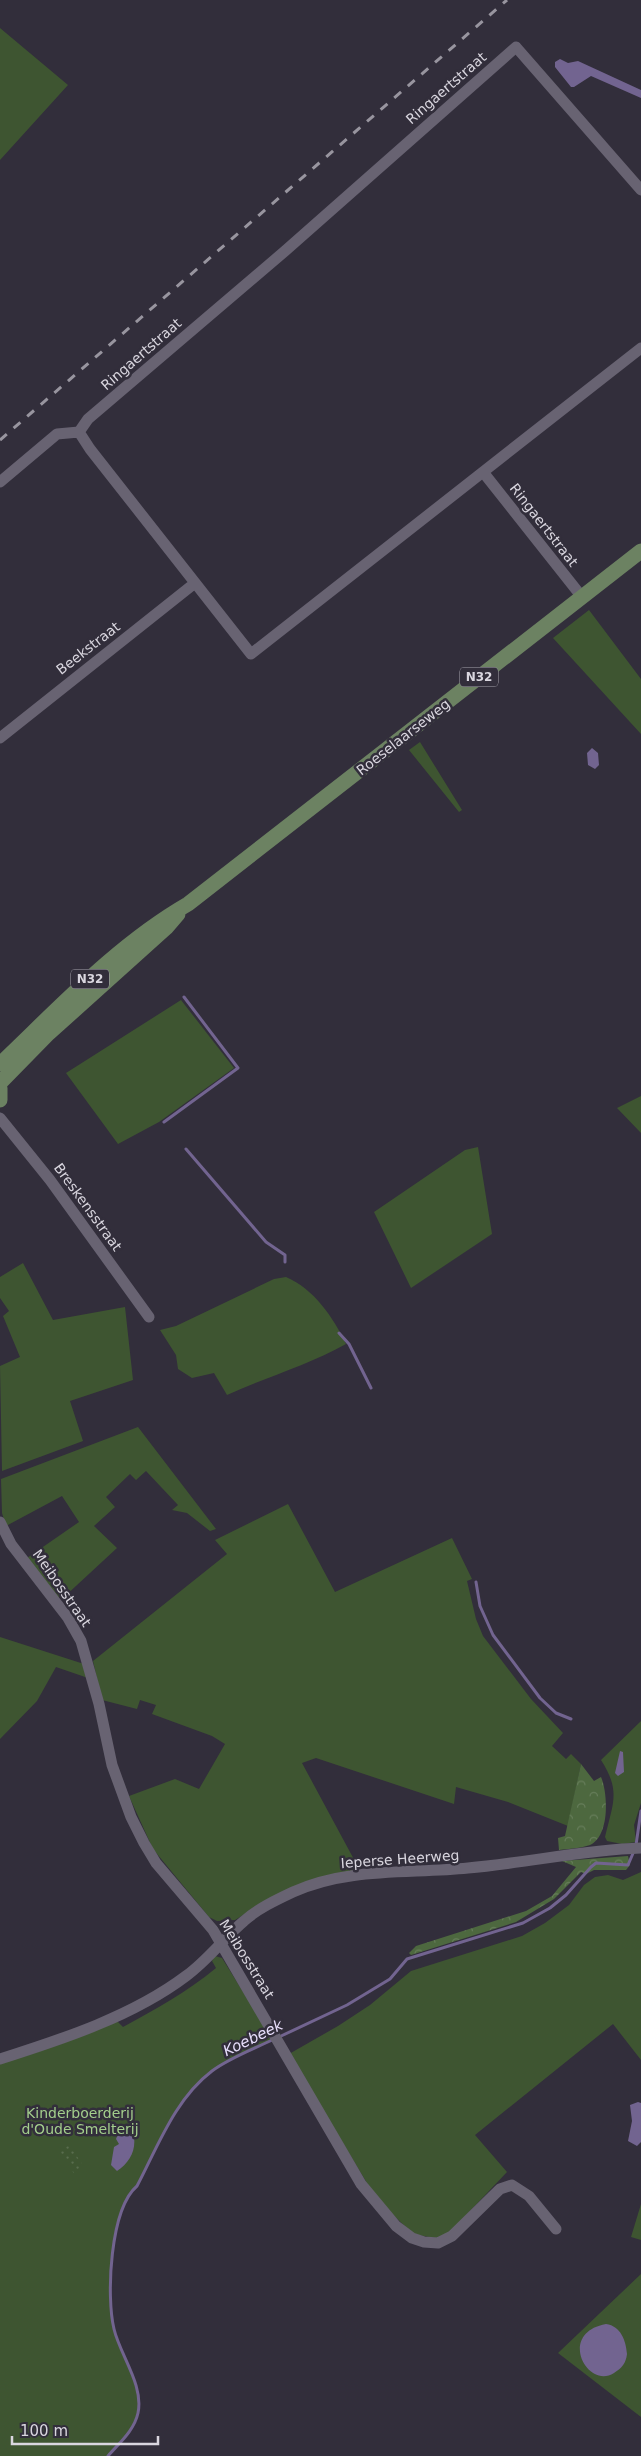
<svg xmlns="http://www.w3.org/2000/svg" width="641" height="2456" font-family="'DejaVu Sans',sans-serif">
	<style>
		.green { fill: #3e5531 }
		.forest { fill: url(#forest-crowns) }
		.garden { fill: url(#garden-dots) }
		.water { fill: #726490 }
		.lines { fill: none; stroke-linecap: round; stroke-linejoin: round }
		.stream { stroke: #726490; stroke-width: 3 }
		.minor { stroke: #686372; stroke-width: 11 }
		.primary { stroke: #6c8262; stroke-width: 15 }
		.rail { stroke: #98959f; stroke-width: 3; stroke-dasharray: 9 9; stroke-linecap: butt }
		.labels { text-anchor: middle; stroke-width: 5; stroke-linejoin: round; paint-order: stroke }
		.shield { fill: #322e3b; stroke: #a7a4ae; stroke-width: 1 }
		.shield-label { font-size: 12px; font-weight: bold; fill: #d9d6df }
		.street-label { font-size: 14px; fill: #d9d6df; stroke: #322e3b }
		.park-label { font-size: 14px; fill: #a3ce8c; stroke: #322e3b }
		.water-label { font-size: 15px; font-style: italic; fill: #e7defb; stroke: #322e3b }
	</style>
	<defs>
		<pattern id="forest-crowns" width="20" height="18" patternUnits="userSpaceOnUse" patternTransform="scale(1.25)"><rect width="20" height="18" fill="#4d683f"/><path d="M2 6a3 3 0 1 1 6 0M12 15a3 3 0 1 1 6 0" fill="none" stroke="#667d5a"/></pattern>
		<pattern id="garden-dots" width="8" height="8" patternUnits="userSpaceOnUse" patternTransform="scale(1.25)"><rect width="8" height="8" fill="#3e5531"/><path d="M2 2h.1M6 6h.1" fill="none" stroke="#596d4e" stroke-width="1.8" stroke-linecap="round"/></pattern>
	</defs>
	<rect width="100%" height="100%" fill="#322e3b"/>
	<path class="green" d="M0 28 68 85 0 160Z
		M589 610 641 679V734L553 638Z
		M420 742 462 810 459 812 409 750Z
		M181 1000 234 1068 159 1122 118 1144 66 1073Z
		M641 1096V1133L617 1108Z
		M478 1147 492 1234 411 1288 374 1212 465 1150Z
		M23 1263 53 1320 125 1307 133 1380 70 1401 83 1441 2 1471 0 1366 20 1357 3 1316 9 1311 0 1298V1277Z
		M286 1277C314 1289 333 1317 346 1344 309 1365 266 1377 227 1395L214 1373 192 1378 178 1369 176 1355 160 1330 176 1326 274 1279Z
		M138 1427 216 1529 210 1531 187 1513 172 1510 178 1505 146 1471 136 1480 130 1474 106 1497 115 1507 94 1526 117 1548 63 1598 58 1597 27 1558 79 1522 62 1496 6 1526 2 1513 1 1479Z
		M288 1504 335 1592 452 1538 472 1579 467 1581 476 1619 483 1636 531 1699 563 1733 552 1746 566 1759 571 1754 581 1764 568 1826 508 1802 456 1787 454 1804 316 1758 302 1763 357 1865V1871L264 1902 235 1920 217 1921 209 1917 153 1849 129 1796 175 1779 199 1789 225 1744 212 1736 152 1714 156 1705 140 1700 137 1709 102 1700 93 1661 227 1554 215 1540Z
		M0 1637 84 1664 88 1678 56 1667 37 1701 0 1739Z
		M641 1721V1803L634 1825 636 1842 622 1844 607 1841 605 1837C613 1803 621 1791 601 1760Z
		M641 1872V2060L613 2024 475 2135 507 2172 451 2231 440 2239 413 2234 385 2207 370 2188 289 2054 338 2026 370 2005 411 1971 522 1936 545 1923 569 1905 584 1885 595 1877 608 1875 623 1880Z
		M215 1956 222 1958 273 2040C254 2049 227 2059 211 2071 175 2101 158 2146 137 2186 110 2210 106 2295 114 2329 120 2355 144 2385 138 2413 134 2431 119 2443 108 2456H0V2063L116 2020 123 2027C156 2009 187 1992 216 1968L212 1961Z
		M641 2204V2240L631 2237Z
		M641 2274V2417L558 2353Z"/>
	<path class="forest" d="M581 1764 594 1781 601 1777C608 1793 610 1836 590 1845 581 1848 569 1849 559 1850L558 1838 565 1836Z
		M628 1856 630 1865 626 1870H594L586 1874 581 1872 554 1899 516 1922 411 1955 409 1953 416 1946 526 1911 552 1896 576 1867 562 1861Z"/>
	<path class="garden" d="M69 2145 85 2168 75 2175 59 2152Z"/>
	<path class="water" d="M560 59 568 63 578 61 641 90V98L591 76 574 87H571L555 67V62Z
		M592 748 598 753 599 765 595 769 588 765 587 753Z
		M620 1751 623 1752 624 1772 618 1776 615 1773Z
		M638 2102 641 2103V2142L637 2146 628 2141 632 2121 630 2105Z
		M128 2130 134 2137C136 2151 129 2163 117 2171L111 2165 114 2147 119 2144 116 2139 118 2134Z
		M606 2324C621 2326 626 2341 627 2354 626 2363 622 2368 614 2373 587 2390 557 2333 606 2324Z"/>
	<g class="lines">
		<path class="stream" d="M164 1122 238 1068 184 997
			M186 1149 266 1242 285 1255V1262
			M339 1333 349 1344 371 1388
			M476 1582 480 1606 493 1635 540 1698 556 1713 571 1719
			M636 1845 641 1811
			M279 2037 347 2005 390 1979 407 1959 523 1923 550 1908 566 1895 591 1867 596 1863 628 1865 634 1851
			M108 2456C119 2443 134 2431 138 2413 144 2385 120 2355 114 2329 106 2296 110 2209 137 2186 158 2146 175 2099 212 2071 229 2058 254 2049 274 2039"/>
		<path class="minor" d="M79 432 90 449 251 654 641 348
			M79 432 88 419 285 251 516 47 641 190
			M483 472 582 597
			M0 482 57 434 79 432
			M0 738 195 583
			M0 1118 50 1180 149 1317
			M0 1522 11 1544 68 1618 81 1641 99 1704 112 1765 131 1817 144 1843 156 1863 213 1930 361 2184 396 2226 412 2238 424 2242 438 2243 452 2236 500 2189 512 2185 529 2196 556 2229
			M0 2059C63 2039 133 2016 186 1976 208 1960 224 1938 244 1921 257 1909 276 1900 293 1892 348 1867 409 1874 468 1868 526 1863 582 1850 641 1848"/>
		<path class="primary" d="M0 1064C59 1008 117 945 188 904L641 551
			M0 1083 47 1035 166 928 178 914
			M0 1088V1100"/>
		<path class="rail" d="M0 440 507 0"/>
	</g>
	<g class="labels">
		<g class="shield">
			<rect x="460" y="667.5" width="38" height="19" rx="4"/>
			<rect x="71" y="969.5" width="38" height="19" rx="4"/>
		</g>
		<g class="shield-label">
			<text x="479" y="681">N32</text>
			<text x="90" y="983">N32</text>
		</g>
		<g class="street-label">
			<text transform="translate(446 88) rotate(-41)" y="5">Ringaertstraat</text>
			<text transform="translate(141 354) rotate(-41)" y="5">Ringaertstraat</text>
			<text transform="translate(544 525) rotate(52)" y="5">Ringaertstraat</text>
			<text transform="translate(88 648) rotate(-38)" y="5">Beekstraat</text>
			<text transform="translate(403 737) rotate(-38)" y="5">Roeselaarseweg</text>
			<text transform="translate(88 1207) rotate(54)" y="5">Breskensstraat</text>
			<text transform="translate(62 1588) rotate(55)" y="5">Meibosstraat</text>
			<text transform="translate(400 1859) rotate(-4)" y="5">Ieperse Heerweg</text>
			<text transform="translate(247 1959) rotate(58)" y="5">Meibosstraat</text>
		</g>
		<g class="park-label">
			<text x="80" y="2118">Kinderboerderij<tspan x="80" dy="16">d'Oude Smelterij</tspan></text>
		</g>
		<g class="water-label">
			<text transform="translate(253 2038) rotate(-26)" y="5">Koebeek</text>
		</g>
	</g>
	<path d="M12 2436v8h146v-8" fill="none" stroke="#d9d6df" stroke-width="2.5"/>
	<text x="20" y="2436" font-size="15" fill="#d9d6df" stroke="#322e3b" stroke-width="4" paint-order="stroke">100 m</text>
</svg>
